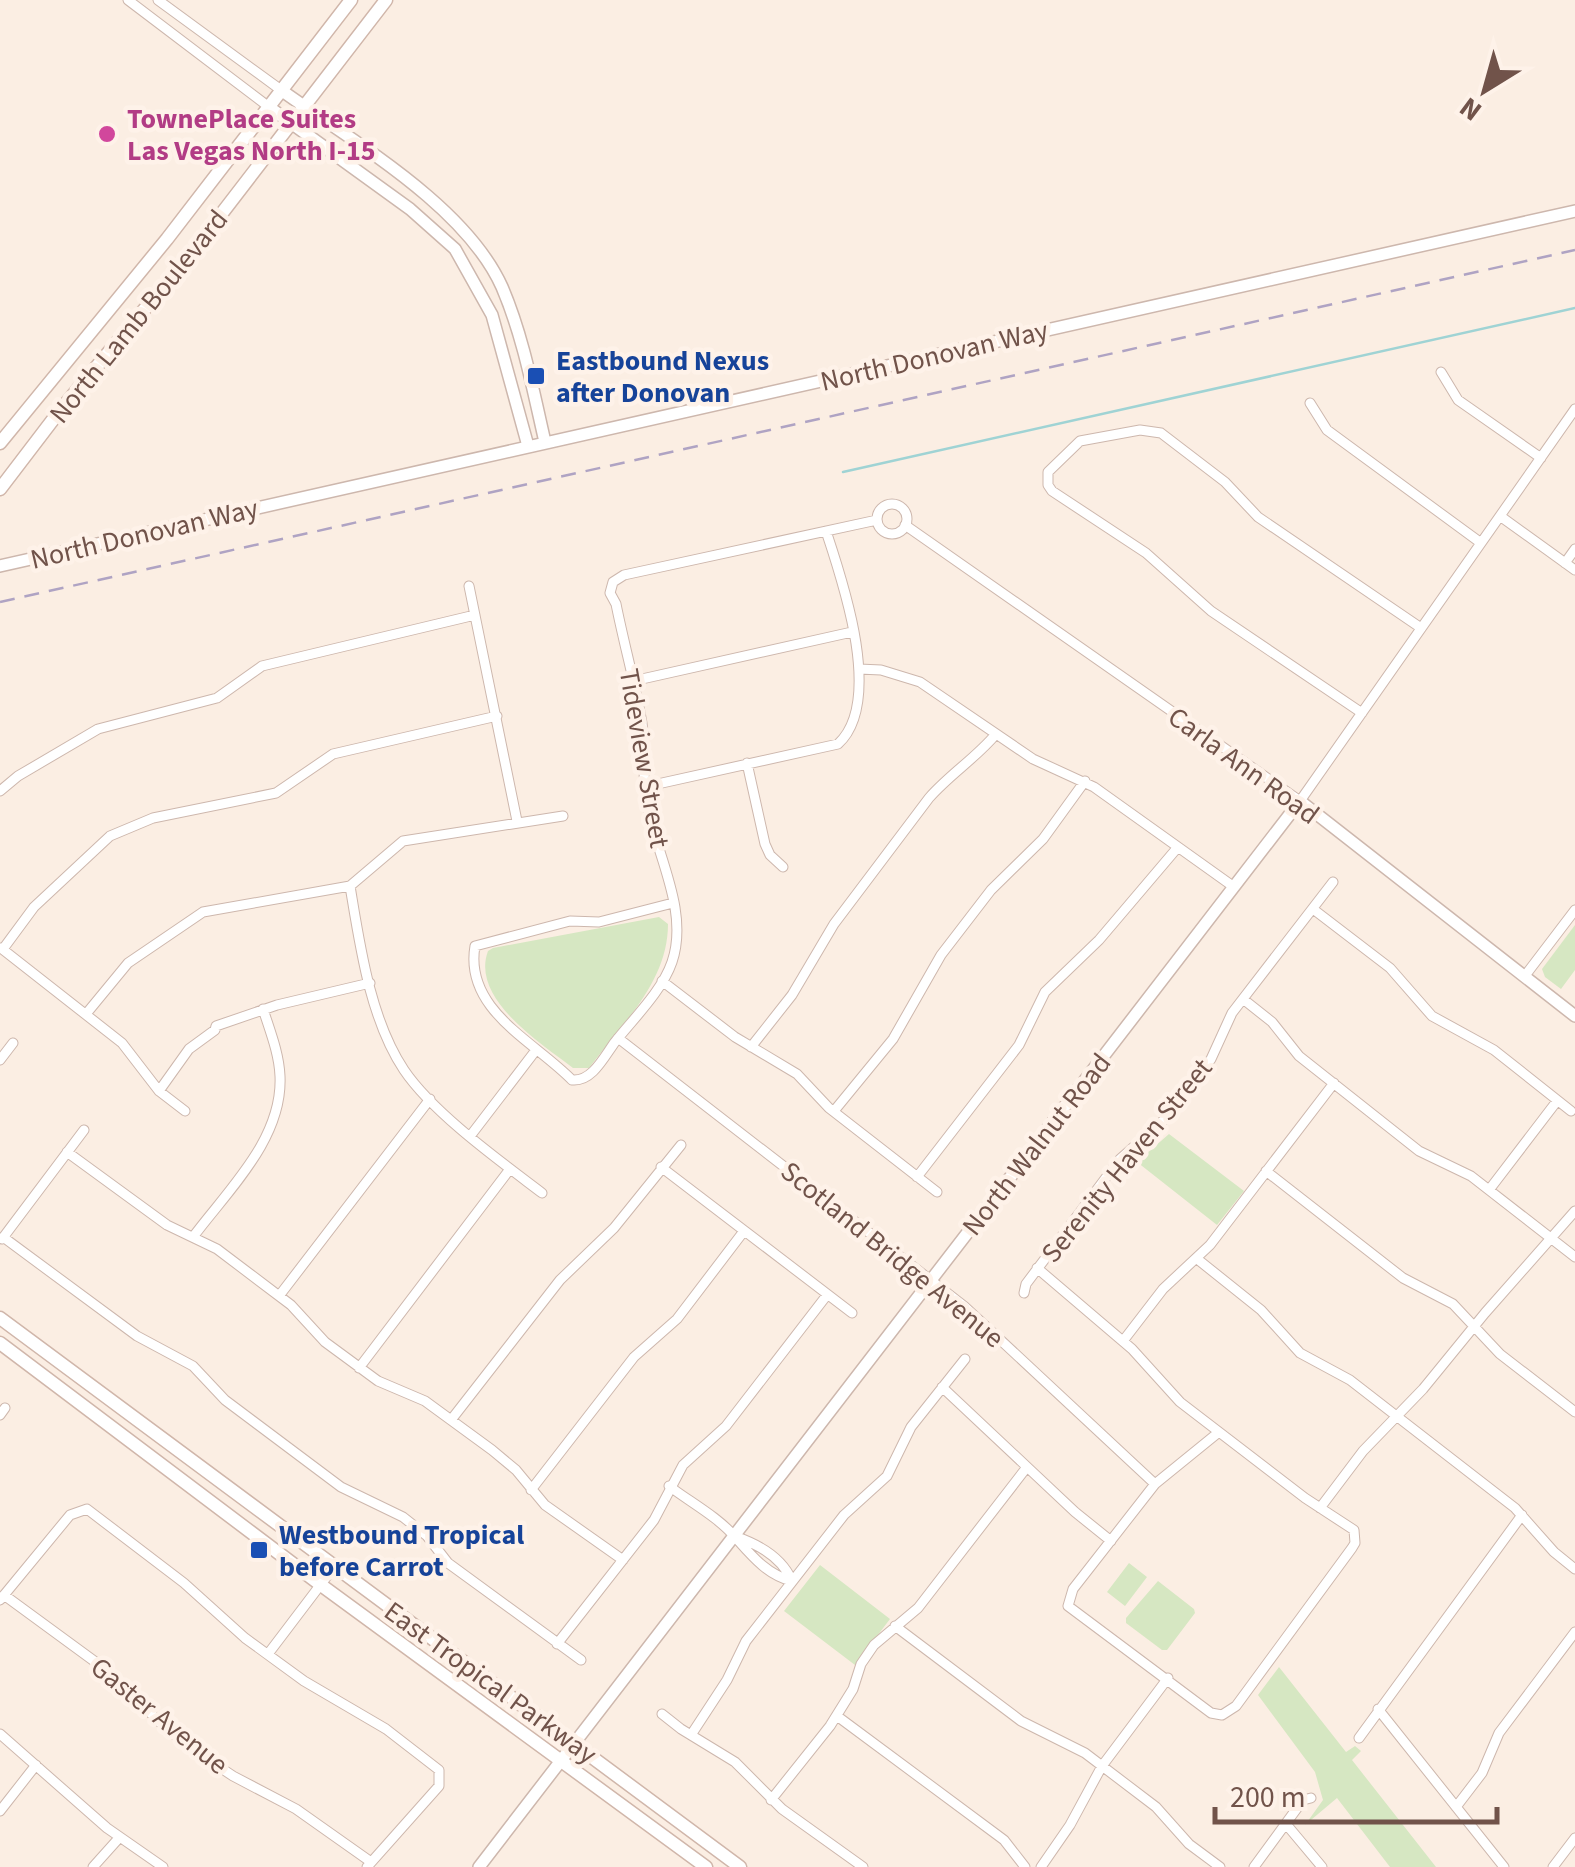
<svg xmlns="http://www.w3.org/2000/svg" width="1575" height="1867" font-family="'Source Sans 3',sans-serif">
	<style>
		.green { fill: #d6e7c2 }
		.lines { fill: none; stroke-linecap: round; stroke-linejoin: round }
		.stream { stroke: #9fd3d4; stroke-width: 2.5 }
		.minor-casing { stroke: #cdb7ad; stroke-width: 11 }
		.tertiary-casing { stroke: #cdb7ad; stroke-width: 14 }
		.secondary-casing { stroke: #d0b6aa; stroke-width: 15 }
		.minor { stroke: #fff; stroke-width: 9 }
		.tertiary { stroke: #fff; stroke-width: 11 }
		.secondary { stroke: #fff; stroke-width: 12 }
		.rail { stroke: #afa3c3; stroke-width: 2.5; stroke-dasharray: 15 10; stroke-linecap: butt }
		.hotel-dot { fill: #d1479c; stroke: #fef2e9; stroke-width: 4 }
		.transit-dot { fill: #1a4fb4; stroke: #fef2e9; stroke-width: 4 }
		.labels { text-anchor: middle; stroke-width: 9; stroke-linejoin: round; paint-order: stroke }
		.hotel-label { font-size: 28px; font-weight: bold; fill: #b23c85; stroke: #fef2e9; text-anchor: start }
		.street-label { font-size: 28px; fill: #71534a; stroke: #fef2e9 }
		.transit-label { font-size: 28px; font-weight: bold; fill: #164399; stroke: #fef2e9; text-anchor: start }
	</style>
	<rect width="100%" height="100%" fill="#fbeee3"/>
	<path class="green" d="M659 917 668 924C668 982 622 1024 589 1068H573C542 1044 470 999 488 951L493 948Z
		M1575 925V970L1561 989 1545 977 1542 969Z
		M1169 1134 1244 1191 1217 1225 1137 1162Z
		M1129 1563 1147 1577 1125 1606 1107 1592Z
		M820 1565 890 1619 855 1665 784 1611Z
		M1158 1581 1194 1609 1195 1613 1167 1650H1162L1126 1623V1618Z
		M1279 1667 1346 1752 1355 1746 1361 1751 1352 1760 1436 1867H1390L1337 1798 1305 1825 1323 1800 1315 1772 1258 1695Z"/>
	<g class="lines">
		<path class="stream" d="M843 472 1575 308"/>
		<defs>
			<path id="minor" d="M128 0 269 107
				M158 0 281 90
				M1441 372 1458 400 1541 458
				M1310 403 1327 430 1481 543
				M877 519a15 15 0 1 1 30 0a15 15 0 1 1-30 0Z
				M1500 516 1575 570
				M905 525 1300 801 1575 409
				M1565 563 1575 549
				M469 586 517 821
				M859 669 881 670 920 682 1033 759 1094 787 1234 887
				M633 681 852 632
				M1362 713 1211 611 1146 553 1052 491 1048 485V472L1080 441 1140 430 1161 433 1225 482 1258 517 1421 628
				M747 763 765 844 770 855 783 867
				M644 787 838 744C884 702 843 582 826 531
				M0 791 18 776 98 729 217 698 262 666 475 615
				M350 886C360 946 370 1019 404 1070 433 1113 500 1161 542 1193
				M673 903 599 922 570 921 475 946C464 1010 534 1041 572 1080 592 1082 604 1057 615 1042 634 1018 662 991 672 962 690 909 654 851 646 799 642 774 646 749 642 723 635 683 624 644 616 604L610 593 613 582 624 575 877 520
				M1313 909 1390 968 1432 1016 1494 1050 1571 1111
				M1 948 122 1043 159 1091 185 1111
				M3 949 34 907 110 836 153 818 276 793 333 754 497 716
				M1524 977 1575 910
				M662 981 735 1037 797 1074 829 1108 937 1192
				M1243 999 1272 1022 1299 1056 1419 1151 1471 1176 1575 1257
				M86 1014 128 963 203 912 350 886 403 841 563 816
				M618 1038 964 1306 1155 1484
				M751 1047 792 995 834 924 929 798C950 774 976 758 996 734
				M0 1060 13 1043
				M159 1091 189 1049 215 1030 216 1026 277 1005 370 983
				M834 1111 893 1039 941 955 991 890 1043 839 1085 781
				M471 1135 536 1050
				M67 1152 167 1225 217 1249 291 1305 325 1342 378 1381 425 1401 492 1450 516 1470 545 1505 623 1560
				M661 1167 852 1313
				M1266 1171 1403 1278 1453 1304 1500 1354 1575 1412
				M917 1177 1019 1045 1045 992 1099 940 1178 847
				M1489 1190 1557 1101
				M3 1237 137 1336 193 1366 225 1400 341 1487 403 1517 427 1536 448 1563 581 1660
				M193 1237C228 1190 283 1139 280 1076 279 1053 270 1031 263 1009
				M2 1239 84 1130
				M1196 1258 1261 1310 1300 1353 1350 1380 1515 1508 1554 1552 1575 1569
				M1037 1268 1132 1349 1180 1402 1305 1498 1354 1530 1355 1543 1352 1548 1236 1706 1222 1715 1211 1713 1068 1606 1073 1589 1155 1484 1219 1432
				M1024 1293 1026 1284 1120 1159 1166 1118 1211 1059 1232 1013 1333 882
				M279 1296 430 1099
				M1123 1341 1163 1289 1210 1245 1334 1083
				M359 1368 510 1169
				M942 1387 1075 1512 1111 1541
				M0 1415 5 1408
				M451 1420 560 1280 614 1228 681 1145
				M669 1486C690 1502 718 1517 735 1537 751 1555 767 1575 792 1581
				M531 1490 634 1357 677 1319 744 1231
				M1320 1508 1363 1451 1423 1389 1485 1313 1575 1211
				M734 1536C758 1544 782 1557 792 1581
				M4 1595 105 1669 166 1728 194 1750 233 1776 296 1809 371 1862
				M0 1600 70 1515 87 1509 184 1583 245 1638 304 1681 386 1729 439 1770V1786L367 1867
				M895 1626 1021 1721 1085 1753 1156 1807 1189 1844 1220 1867
				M557 1644 654 1520 683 1465 726 1426 827 1295
				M268 1654 334 1567
				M1378 1709 1504 1867
				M662 1714 681 1729 735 1762 782 1809 863 1867
				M837 1716 1004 1840 1025 1867
				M0 1734 107 1828 163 1867
				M691 1735 727 1680 746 1641 844 1515 887 1476 911 1427 965 1359
				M1359 1738 1522 1515
				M771 1800 830 1726 853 1689 861 1664 874 1645 918 1608 1027 1467
				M1456 1807 1482 1773 1499 1733 1575 1632
				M0 1811 36 1765
				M1286 1824 1322 1867
				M93 1867 119 1838
				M1041 1867 1070 1825 1102 1766 1168 1678
				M1254 1867 1303 1800 1311 1798
				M1553 1867 1575 1838"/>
			<path id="tertiary" d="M281 90C353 142 465 205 502 287 523 336 533 390 545 442
				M269 107 410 209 455 249 492 315 528 446
				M0 566 1575 211
				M479 1867 1300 801 1575 1016"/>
			<path id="secondary" d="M0 443 167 239 351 0
				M0 489 58 413 189 256 386 0
				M0 1318 740 1867
				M0 1343 321 1585 706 1867"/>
		</defs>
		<use href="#minor" class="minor-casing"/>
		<use href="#tertiary" class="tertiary-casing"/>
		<use href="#secondary" class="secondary-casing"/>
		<use href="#minor" class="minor"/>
		<use href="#tertiary" class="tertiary"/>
		<use href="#secondary" class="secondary"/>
		<path class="rail" d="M0 602 1575 250"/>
	</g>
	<circle class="hotel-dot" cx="107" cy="134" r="10"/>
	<g class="transit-dot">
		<rect x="526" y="366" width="20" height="20" rx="5"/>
		<rect x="249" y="1540" width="20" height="20" rx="5"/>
	</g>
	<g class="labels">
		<g class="hotel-label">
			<text x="127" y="128">TownePlace Suites<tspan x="127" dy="32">Las Vegas North I-15</tspan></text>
		</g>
		<g class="street-label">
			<text transform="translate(138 316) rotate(-51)" y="10">North Lamb Boulevard</text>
			<text transform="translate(934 355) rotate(-13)" y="10">North Donovan Way</text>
			<text transform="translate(144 533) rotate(-13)" y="10">North Donovan Way</text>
			<text transform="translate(645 758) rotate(80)" y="10">Tideview Street</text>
			<text transform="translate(1244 765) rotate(36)" y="10">Carla Ann Road</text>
			<text transform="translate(1036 1144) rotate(-52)" y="10">North Walnut Road</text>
			<text transform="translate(1126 1160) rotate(-51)" y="10">Serenity Haven Street</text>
			<text transform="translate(893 1254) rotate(39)" y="10">Scotland Bridge Avenue</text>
			<text transform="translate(491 1682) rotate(36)" y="10">East Tropical Parkway</text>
			<text transform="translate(160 1715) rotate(39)" y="10">Gaster Avenue</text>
		</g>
		<g class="transit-label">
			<text x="556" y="370">Eastbound Nexus<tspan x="556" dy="32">after Donovan</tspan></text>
			<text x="279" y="1544">Westbound Tropical<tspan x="279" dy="32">before Carrot</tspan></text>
		</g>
	</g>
	<g transform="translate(1485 90) rotate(217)" stroke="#fef2e9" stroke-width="8" paint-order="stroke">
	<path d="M0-8L18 38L0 25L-18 38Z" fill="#71534a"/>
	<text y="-15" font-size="28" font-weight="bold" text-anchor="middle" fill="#71534a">N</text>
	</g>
	<path d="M1215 1807v15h282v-15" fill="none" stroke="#71534a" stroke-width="5"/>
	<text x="1230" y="1807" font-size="30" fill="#71534a" stroke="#fef2e9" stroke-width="8" paint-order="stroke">200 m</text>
</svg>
